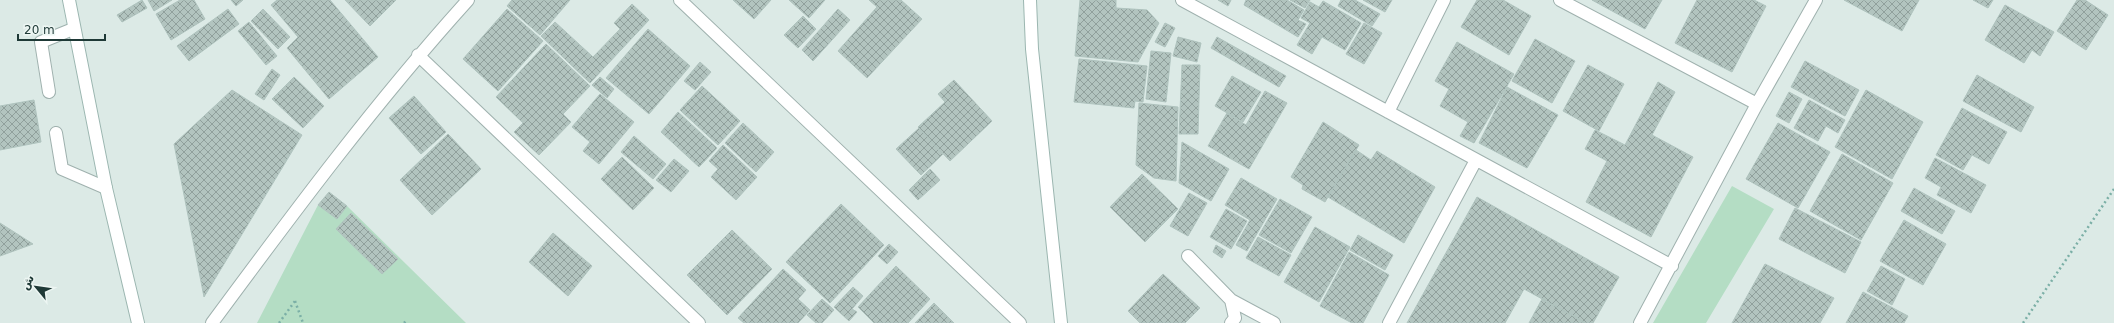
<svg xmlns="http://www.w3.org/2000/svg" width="2114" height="323" font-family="'DejaVu Sans','Noto Naskh Arabic',sans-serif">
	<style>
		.green { fill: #b4ddc4 }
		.building { fill: url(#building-cross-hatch); stroke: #afc3be }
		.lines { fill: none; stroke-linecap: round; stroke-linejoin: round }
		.lane-casing { stroke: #9fb1ae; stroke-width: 14 }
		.street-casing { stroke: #9fb1ae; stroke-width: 14 }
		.secondary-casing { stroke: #9bb6b0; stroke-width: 14 }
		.path { stroke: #7bafa6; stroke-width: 2.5; stroke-dasharray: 2 3; stroke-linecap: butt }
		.lane { stroke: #fff; stroke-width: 12 }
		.street { stroke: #fff; stroke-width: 12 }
		.secondary { stroke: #fff; stroke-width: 12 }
	</style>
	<defs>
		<pattern id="building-cross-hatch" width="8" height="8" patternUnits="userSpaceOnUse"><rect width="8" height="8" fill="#b2c4bf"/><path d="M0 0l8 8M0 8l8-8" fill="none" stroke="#90a09c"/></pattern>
	</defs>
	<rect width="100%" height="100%" fill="#dceae6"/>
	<path class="green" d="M1732 186 1774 209 1706 323H1653Z
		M318 205 337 219 347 206 466 323H257Z"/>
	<path class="building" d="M142 0 147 8 122 22 117 15Z
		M148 0H172L154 11Z
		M180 0H194L205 19 171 40 156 14Z
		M231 0H243L236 6Z
		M277 0H330L378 57 329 99 287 48 298 37 271 5Z
		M345 0H396L370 26Z
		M512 0H570L540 35 507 6Z
		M733 0H771L754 19Z
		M789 0H825L809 18Z
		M869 0H901L922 19 867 78 838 51 877 7Z
		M1080 0H1116V8L1147 10 1159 23 1138 62 1075 56Z
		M1218 0H1231L1228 6Z
		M1246 0H1287L1304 10 1298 20 1306 24 1298 37 1244 5Z
		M1290 0H1310L1305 8Z
		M1341 0H1355L1380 14 1372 26 1338 6Z
		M1363 0H1392L1385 12Z
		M1477 0H1503L1531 16 1509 55 1461 27Z
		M1592 0H1662L1645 29Z
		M1697 0H1754L1766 6 1732 72 1675 43Z
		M1844 0H1919L1902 31Z
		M1973 0H1993L1988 8Z
		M2077 0H2085L2108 15 2086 50 2057 31Z
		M1323 1 1361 23 1345 50 1322 37 1312 54 1297 45 1310 23 1301 18 1310 2 1319 7Z
		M632 4 649 20 590 83 541 36 555 22 593 57 620 29 614 23Z
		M2005 5 2054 32 2040 56 2032 50 2024 63 1985 40Z
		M228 9 239 24 189 61 177 46Z
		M263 9 290 37 278 49 251 21Z
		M507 9 543 41 498 91 463 59Z
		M838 9 850 20 813 61 802 50Z
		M803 16 816 29 798 48 784 35Z
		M249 22 277 56 266 65 238 31Z
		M1165 23 1175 28 1165 47 1155 42Z
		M1364 23 1382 33 1364 64 1346 54Z
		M648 29 690 66 649 114 606 78Z
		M1178 37 1201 43 1197 62 1173 56Z
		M1217 37 1286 76 1279 87 1211 48Z
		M1535 39 1575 61 1552 103 1512 81Z
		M1457 42 1514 74 1474 143 1460 136 1468 122 1440 106 1449 89 1435 81Z
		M546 44 590 86 563 114 571 122 539 155 514 132 523 123 496 97Z
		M1151 51 1171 53 1166 102 1146 99Z
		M1079 59 1147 66 1143 102 1135 101 1134 108 1074 102Z
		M1805 61 1859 90 1845 116 1791 87Z
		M700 62 711 72 695 90 684 81Z
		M1182 65H1200L1198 134H1179Z
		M1588 65 1624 84 1599 131 1563 111Z
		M272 69 280 75 264 100 255 94Z
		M1977 75 2034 107 2021 132 1963 101Z
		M1232 76 1261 92 1243 122 1215 106Z
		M294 77 324 106 303 128 272 99Z
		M600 77 614 89 607 98 592 85Z
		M954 80 992 121 950 161 918 127 945 102 938 94Z
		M1658 82 1675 92 1652 135 1693 157 1651 237 1586 202 1607 161 1585 149 1595 130 1625 145Z
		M702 86 740 121 718 145 680 110Z
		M1507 87 1558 115 1527 168 1479 143Z
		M232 90 302 135 204 297 174 144Z
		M1866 90 1923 122 1892 179 1835 147Z
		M1265 91 1287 103 1249 169 1208 146 1227 113 1246 125Z
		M1789 92 1802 99 1789 123 1776 116Z
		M600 94 634 122 599 164 583 151 590 142 572 127Z
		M414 96 446 132 421 154 389 118Z
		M34 100 41 142 0 150V106Z
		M1809 100 1845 120 1838 133 1826 126 1818 141 1794 128Z
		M1139 103 1178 107 1176 181 1154 178 1136 165Z
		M1962 108 2007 132 1989 164 1972 155 1963 170 1936 155Z
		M678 112 717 148 699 167 661 132Z
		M1323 122 1359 145 1325 202 1302 189 1303 185 1291 177Z
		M743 123 774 152 756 172 725 143Z
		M1778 123 1830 152 1798 208 1746 179Z
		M919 128 943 154 921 175 896 149Z
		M448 134 481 169 432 215 400 180Z
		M634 136 666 164 653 179 621 152Z
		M1182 142 1229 169 1211 201 1179 183Z
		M723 145 757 177 736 200 711 177 718 169 709 161Z
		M1356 150 1371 160 1377 151 1435 187 1404 243 1328 197Z
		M1842 154 1893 183 1861 240 1810 211Z
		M622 157 654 188 633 210 601 179Z
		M1935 158 1986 185 1971 213 1937 195 1941 187 1925 178Z
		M674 159 689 171 671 192 656 180Z
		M930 169 940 180 918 200 909 190Z
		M1142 174 1178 209 1145 242 1110 207Z
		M1241 178 1277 199 1247 251 1236 245 1250 220 1225 205Z
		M1914 188 1955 211 1942 234 1901 211Z
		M329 192 347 206 337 219 318 205Z
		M1189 193 1207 203 1188 236 1170 226Z
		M1477 197 1619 277 1593 323H1586L1524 289 1505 323H1407Z
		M1280 199 1312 217 1291 253 1259 235Z
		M841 204 884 245 830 303 786 262Z
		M1795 208 1861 242 1845 273 1779 239Z
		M1226 209 1247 221 1231 249 1210 237Z
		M351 213 398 259 382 274 336 229Z
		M1904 220 1946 244 1923 285 1880 261Z
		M0 223 33 244 0 256Z
		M1315 227 1350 247 1319 302 1284 282Z
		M732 230 772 269 727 315 687 275Z
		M553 233 592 266 568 296 529 262Z
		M1358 235 1393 255 1385 270 1350 250Z
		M1258 237 1291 255 1279 276 1246 258Z
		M889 244 898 252 887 264 878 256Z
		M1216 245 1226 251 1222 258 1213 252Z
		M1349 252 1389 275 1363 323H1352L1320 306Z
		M1765 264 1834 298 1820 323H1732Z
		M896 266 930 299 908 323H874L858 307Z
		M1881 266 1905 279 1892 305 1867 291Z
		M783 269 806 290 798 299 810 310 798 323H744L738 318Z
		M1163 274 1200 308 1185 323H1140L1128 311Z
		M853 287 863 296 852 309 857 312 849 321 834 307Z
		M1863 292 1908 316 1904 323H1846Z
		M822 299 834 310 822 323H816L807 315Z
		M1542 299 1586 323H1529Z
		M934 303 954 323H915Z"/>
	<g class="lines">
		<defs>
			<path id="lane" d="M49 92 41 42 73 29
				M56 133 62 169 106 188"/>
			<path id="street" d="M680 0 1020 323
				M1182 0 1672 266
				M1560 0 1757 104
				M418 55 699 323
				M1388 112 1444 0
				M1188 256 1231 300 1235 318 1231 323
				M1231 300 1274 323
				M212 323C294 212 375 103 468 0
				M1389 323 1476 160
				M1640 323 1757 104 1816 0"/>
			<path id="secondary" d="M69 0 106 188 138 323
				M1030 0 1032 49 1061 323"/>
		</defs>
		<use href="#lane" class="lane-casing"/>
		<use href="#street" class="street-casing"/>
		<use href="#secondary" class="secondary-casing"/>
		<path class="path" d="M295 301 303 323
			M279 323 295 301
			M404 323 407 320
			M2023 323 2114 189"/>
		<use href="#lane" class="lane"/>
		<use href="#street" class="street"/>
		<use href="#secondary" class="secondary"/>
	</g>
	<g transform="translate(36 287) rotate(299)" stroke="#edf6f3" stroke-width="3" paint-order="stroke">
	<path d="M0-3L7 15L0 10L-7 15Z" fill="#1e3936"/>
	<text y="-6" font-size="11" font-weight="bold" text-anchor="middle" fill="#1e3936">ش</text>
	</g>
	<path d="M18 34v6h87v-6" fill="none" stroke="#1e3936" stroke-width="2"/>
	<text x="24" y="34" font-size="12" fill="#1e3936" stroke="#edf6f3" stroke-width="3" paint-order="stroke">20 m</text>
</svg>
